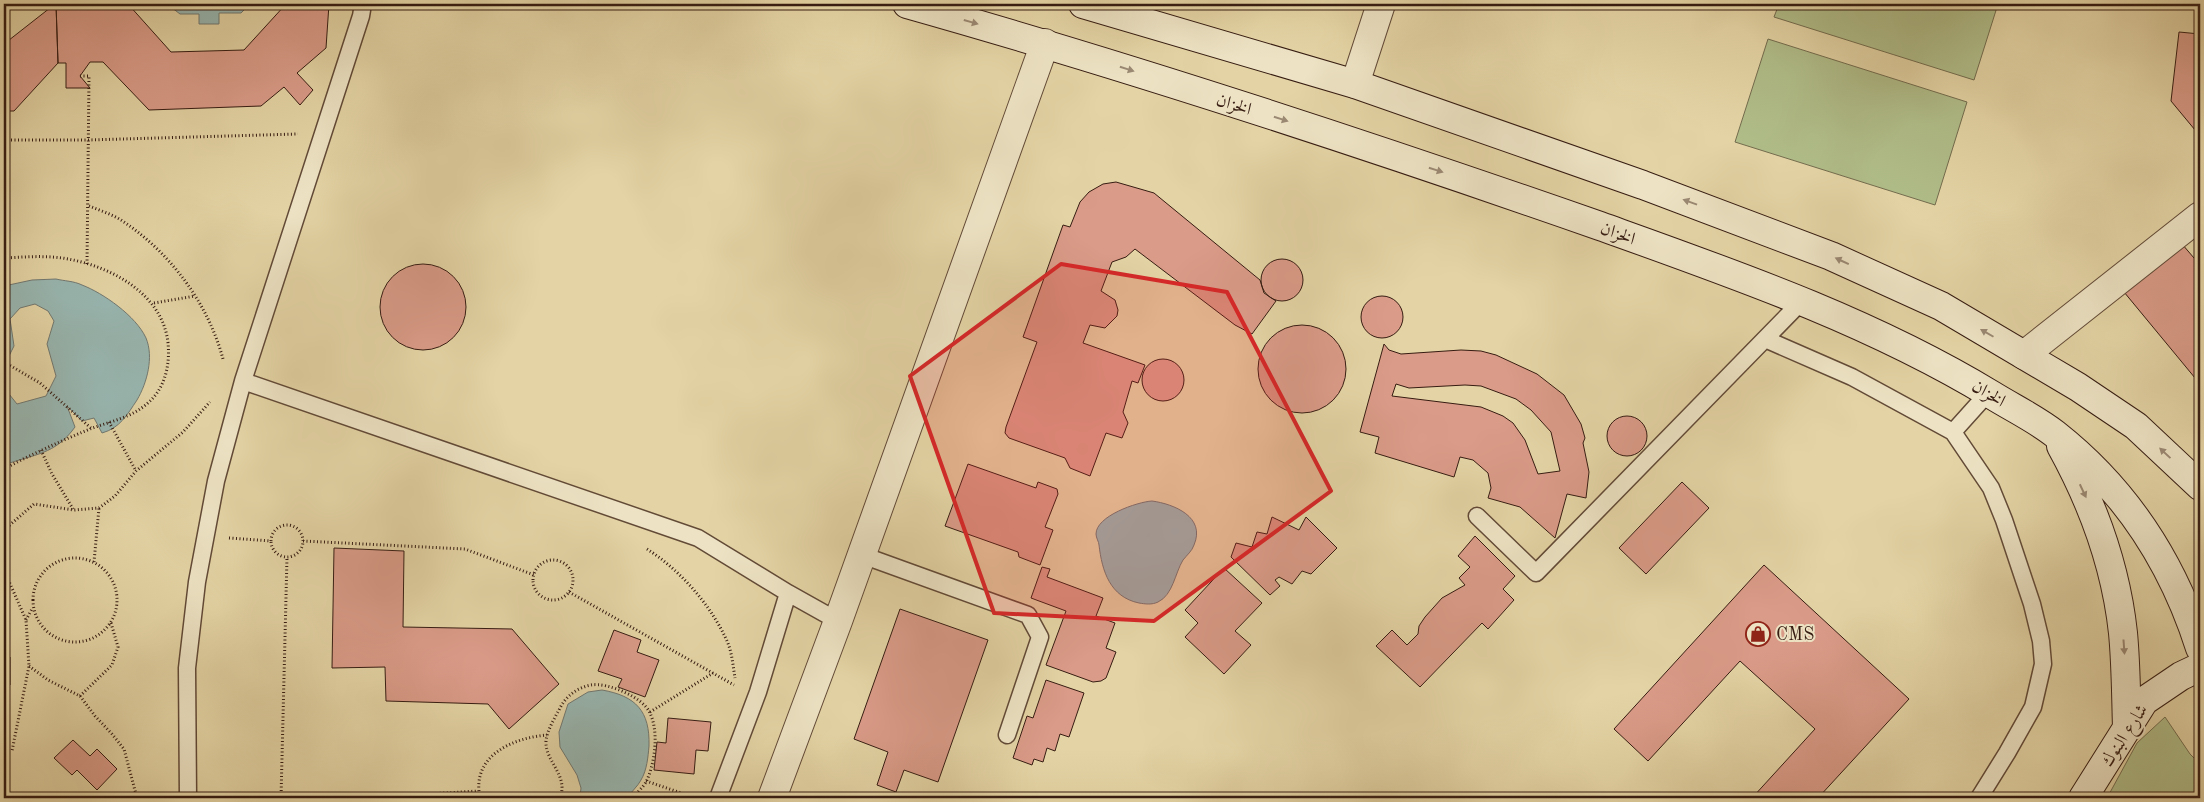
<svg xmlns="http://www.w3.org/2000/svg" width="2204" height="802" font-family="'Old Standard TT',Amiri,serif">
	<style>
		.green { fill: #b0bd89; stroke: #736c4e }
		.water { fill: #98b6b0; stroke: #717871 }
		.building { fill: #da9b88; stroke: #361c12; fill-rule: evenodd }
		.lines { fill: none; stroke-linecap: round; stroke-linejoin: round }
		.service-casing { stroke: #624a37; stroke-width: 19 }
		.minor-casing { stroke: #624a37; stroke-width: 30 }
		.secondary-casing { stroke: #361c12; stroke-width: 30 }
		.path { stroke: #361c12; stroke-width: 3; stroke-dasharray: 1 2.5; stroke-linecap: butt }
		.service { stroke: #ede3c4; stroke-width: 16 }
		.minor { stroke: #ede3c4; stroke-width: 28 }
		.secondary { stroke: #ede3c4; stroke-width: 28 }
		.oneway { fill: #9b8974 }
		.marked { fill: #d62828; fill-opacity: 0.2; stroke: #d62828; stroke-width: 4; stroke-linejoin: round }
		.labels { text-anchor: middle; stroke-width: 4; stroke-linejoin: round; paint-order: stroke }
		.street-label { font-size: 18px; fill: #361c12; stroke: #ede3c4 }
		.poi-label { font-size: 18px; fill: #361c12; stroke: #ede3c4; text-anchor: start }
	</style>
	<rect width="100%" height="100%" fill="#e4d4a5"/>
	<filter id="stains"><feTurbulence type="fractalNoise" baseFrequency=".004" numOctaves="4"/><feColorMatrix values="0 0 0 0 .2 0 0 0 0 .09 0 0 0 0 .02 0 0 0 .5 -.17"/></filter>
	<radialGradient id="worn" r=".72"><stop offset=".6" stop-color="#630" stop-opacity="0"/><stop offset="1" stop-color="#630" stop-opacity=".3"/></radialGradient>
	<path class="green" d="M1779 4H1998L1974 80 1774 17Z
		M1768 39 1967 102 1935 205 1735 142Z
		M2165 717 2190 754 2200 764V798H2107L2137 743Z"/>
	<path class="water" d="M167 4H250L241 13H219V24H199V14H180Z
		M56 279C64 281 74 281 82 285 103 293 136 316 146 338 154 357 147 383 137 400 127 415 120 428 102 433L94 418 82 421 67 406 75 427C55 455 34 454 4 465V393L9 394 17 404 46 396 56 376 47 344 54 321 48 311 35 304 20 308 10 319 14 346 7 360 4 375V286L32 280Z
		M1152 501C1174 504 1206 517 1194 545 1192 551 1187 555 1183 560 1175 573 1173 595 1158 602 1152 605 1145 604 1139 603 1110 597 1102 571 1099 545 1099 542 1096 538 1096 534 1096 516 1137 502 1152 501Z
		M602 690C636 696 650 711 649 746 648 757 647 770 641 780 638 786 631 792 627 798H580L581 788 577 775 560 747 559 732 568 704 588 692Z"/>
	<path class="building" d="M55 4H56L58 63 14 111H4V44Z
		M56 4H128L171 52 244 50 286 4H329L326 48 297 73 313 90 300 105 284 87 261 106 149 110 103 62H90L80 76 90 88H66V63H58Z
		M2179 32 2200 34V136L2171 101Z
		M1116 182 1154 193 1260 280 1264 293 1276 301 1252 334 1235 325 1135 249 1126 257 1112 262 1101 291 1115 300 1118 310 1117 316 1105 328 1090 325 1083 343 1145 365 1138 383 1132 381 1123 412 1128 423 1122 438 1106 433 1090 476 1070 468 1065 458 1009 438 1005 433 1006 427 1037 342 1023 337 1063 225 1070 227 1080 202 1089 192 1103 184Z
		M2182 244 2200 265V384L2124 292Z
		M1261 280a21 21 0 1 1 42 0a21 21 0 1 1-42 0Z
		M380 307a43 43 0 1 1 86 0a43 43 0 1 1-86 0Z
		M1361 317a21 21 0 1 1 42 0a21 21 0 1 1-42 0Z
		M1258 369a44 44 0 1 1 88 0a44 44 0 1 1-88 0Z
		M1384 344 1389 350 1401 354 1461 350 1481 351 1496 355 1537 374 1564 395 1581 424 1585 438 1583 443 1589 472 1586 498 1567 494 1555 538 1520 507 1488 498 1491 488 1488 473 1473 460 1460 457 1454 477 1375 453 1379 437 1360 432ZM1396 384 1409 388 1465 385 1481 386 1516 399 1531 410 1551 432 1560 471 1538 474 1525 440 1513 423 1503 416 1481 407 1392 396Z
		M1142 380a21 21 0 1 1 42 0a21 21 0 1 1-42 0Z
		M1607 436a20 20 0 1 1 40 0a20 20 0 1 1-40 0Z
		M968 464 1036 488 1038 482 1057 489 1058 494 1045 527 1053 530 1040 565 1019 557 1018 552 945 526Z
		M1682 482 1709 508 1646 574 1619 548Z
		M1272 517 1299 530 1306 517 1337 548 1311 574 1302 571 1292 584 1279 577 1275 580 1280 586 1270 595 1231 557 1236 543 1252 547 1257 532 1267 534Z
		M1475 536 1515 576 1503 589 1514 600 1488 629 1482 623 1420 687 1376 646 1392 630 1407 645 1418 634 1419 626 1425 617 1442 598 1465 585 1459 578 1470 567 1458 556Z
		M334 548 404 551 403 627 512 629 559 684 509 729 488 704 386 701 385 667 332 668Z
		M1764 565 1909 699 1818 798H1752L1815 729 1740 661 1648 761 1614 729Z
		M1042 567 1050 569 1047 577 1103 598 1096 616 1115 623 1106 648 1116 652 1106 678 1101 681 1093 682 1046 665 1066 611 1031 598Z
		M1224 568 1262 603 1235 631 1251 645 1224 674 1185 637 1198 623 1185 610Z
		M900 609 988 640 938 782 904 770 896 792 877 785 888 752 854 739Z
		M614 630 641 640 637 652 659 660 645 697 618 687 622 679 598 671Z
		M4 657H10V685H4Z
		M1046 680 1084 693 1069 737 1060 734 1055 751 1047 748 1043 762 1034 759 1032 765 1013 758 1027 716 1033 718Z
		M668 718 711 722 708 751 696 750 694 774 654 770 657 742 666 743Z
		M73 740 90 756 97 749 117 769 97 790 77 770 72 775 54 758Z"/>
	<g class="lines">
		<defs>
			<path id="service" d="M1765 339 1852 377 1953 432 1991 488 2004 520 2032 604 2041 641 2043 664 2033 707 2007 753 1979 798
				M243 381 698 538 788 593 758 692 718 798
				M1953 432 1988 393
				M1477 516 1536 573 1802 301
				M862 555 1028 615 1040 637 1007 735
				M788 593 838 621
				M188 798 187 668 197 582 216 481 243 381 361 16 363 4"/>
			<path id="minor" d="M1355 84 1381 4
				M2024 355 2200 216
				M772 798 838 621 1045 43"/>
			<path id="secondary" d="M907 4C1141 70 1371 146 1600 226 1734 274 1870 321 1992 395 2013 408 2036 419 2055 434 2126 490 2173 563 2200 648
				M1083 4 1355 84 1643 185 1831 256 1941 306 2078 387 2136 426 2200 486
				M2061 446C2093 504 2116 567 2123 633 2126 664 2126 696 2127 728
				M2083 798 2144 701 2181 676 2200 667"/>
		</defs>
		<use href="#service" class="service-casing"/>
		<use href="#minor" class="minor-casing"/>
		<use href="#secondary" class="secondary-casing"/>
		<path class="path" d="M80 76H89L87 264
			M4 140H88L298 134
			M89 206C99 210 111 214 121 220 170 252 208 303 223 359
			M4 258C25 257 47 255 68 259 113 267 163 295 168 343 170 363 166 385 151 400 135 417 111 421 90 429 61 441 32 454 4 469
			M154 303 195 296
			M4 362 40 383 92 429
			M109 422 136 471
			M41 450 52 474 73 509
			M271 541a16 16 0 1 1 32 0a16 16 0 1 1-32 0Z
			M4 530 34 504 74 510 99 508 115 496 136 471 183 432 210 402
			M229 538 271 541
			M303 541 465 549 534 575
			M647 549C680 570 711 605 727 641 732 652 733 666 735 678
			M33 600a42 42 0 1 1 84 0a42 42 0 1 1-84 0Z
			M533 580a20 20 0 1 1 40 0a20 20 0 1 1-40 0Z
			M94 562 99 508
			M4 570 26 620 29 666 12 751
			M569 592 734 685
			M26 620 32 609
			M29 666 48 680 80 696 95 716 112 734 124 749 137 798
			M80 696 112 665 118 647 111 623
			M650 712 713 673
			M646 781 693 797
			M281 798 287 557
			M363 798 478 791
			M480 798C471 756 512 738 547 735
			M560 798C569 775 545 762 546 741 547 731 554 719 559 710 565 697 576 688 591 685 607 682 643 697 650 713 659 732 655 762 647 780 644 787 637 792 633 798"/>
		<use href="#service" class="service"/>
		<use href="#minor" class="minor"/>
		<use href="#secondary" class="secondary"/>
	</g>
	<defs><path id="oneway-solid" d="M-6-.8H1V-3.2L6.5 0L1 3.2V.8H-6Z" transform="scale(1.25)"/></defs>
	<g class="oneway">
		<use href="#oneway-solid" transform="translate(971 22) rotate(16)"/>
		<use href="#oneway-solid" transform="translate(1127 69) rotate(18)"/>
		<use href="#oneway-solid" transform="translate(1281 119) rotate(18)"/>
		<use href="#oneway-solid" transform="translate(1436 170) rotate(18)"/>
		<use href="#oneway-solid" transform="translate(1690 202) rotate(-160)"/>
		<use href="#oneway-solid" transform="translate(1842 261) rotate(-155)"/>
		<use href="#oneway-solid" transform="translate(1987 333) rotate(-150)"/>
		<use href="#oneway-solid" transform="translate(2165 453) rotate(-137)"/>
		<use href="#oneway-solid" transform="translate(2083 491) rotate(65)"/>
		<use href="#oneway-solid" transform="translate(2124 647) rotate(86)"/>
	</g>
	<path class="marked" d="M1061 264 1227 292 1331 491 1154 621 994 613 910 376Z"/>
	<defs>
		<symbol id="shop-ring" viewBox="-11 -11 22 22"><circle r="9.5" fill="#ede3c4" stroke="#8f2418" stroke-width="1.5"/><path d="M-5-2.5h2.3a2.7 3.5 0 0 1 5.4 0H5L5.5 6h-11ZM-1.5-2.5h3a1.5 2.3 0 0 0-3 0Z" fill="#8f2418"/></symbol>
	</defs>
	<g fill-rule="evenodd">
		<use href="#shop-ring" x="1744" y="620" width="28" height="28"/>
	</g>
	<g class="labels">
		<g class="street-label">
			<text transform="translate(1234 104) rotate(18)" y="6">الخزان</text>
			<text transform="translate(1618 233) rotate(20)" y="6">الخزان</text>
			<text transform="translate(1989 393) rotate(31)" y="6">الخزان</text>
			<text transform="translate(2124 735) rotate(-57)" y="6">شارع البنوك</text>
		</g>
		<g class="poi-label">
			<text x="1776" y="640">CMS</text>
		</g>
	</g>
	<rect width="2204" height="802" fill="none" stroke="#e4d4a5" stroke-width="20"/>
	<rect x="5" y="5" width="2194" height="792" fill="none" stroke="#361c12" stroke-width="2.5"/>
	<rect x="10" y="10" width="2184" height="782" fill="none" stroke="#361c12"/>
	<rect width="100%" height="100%" filter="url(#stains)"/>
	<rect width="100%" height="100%" fill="url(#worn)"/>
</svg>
